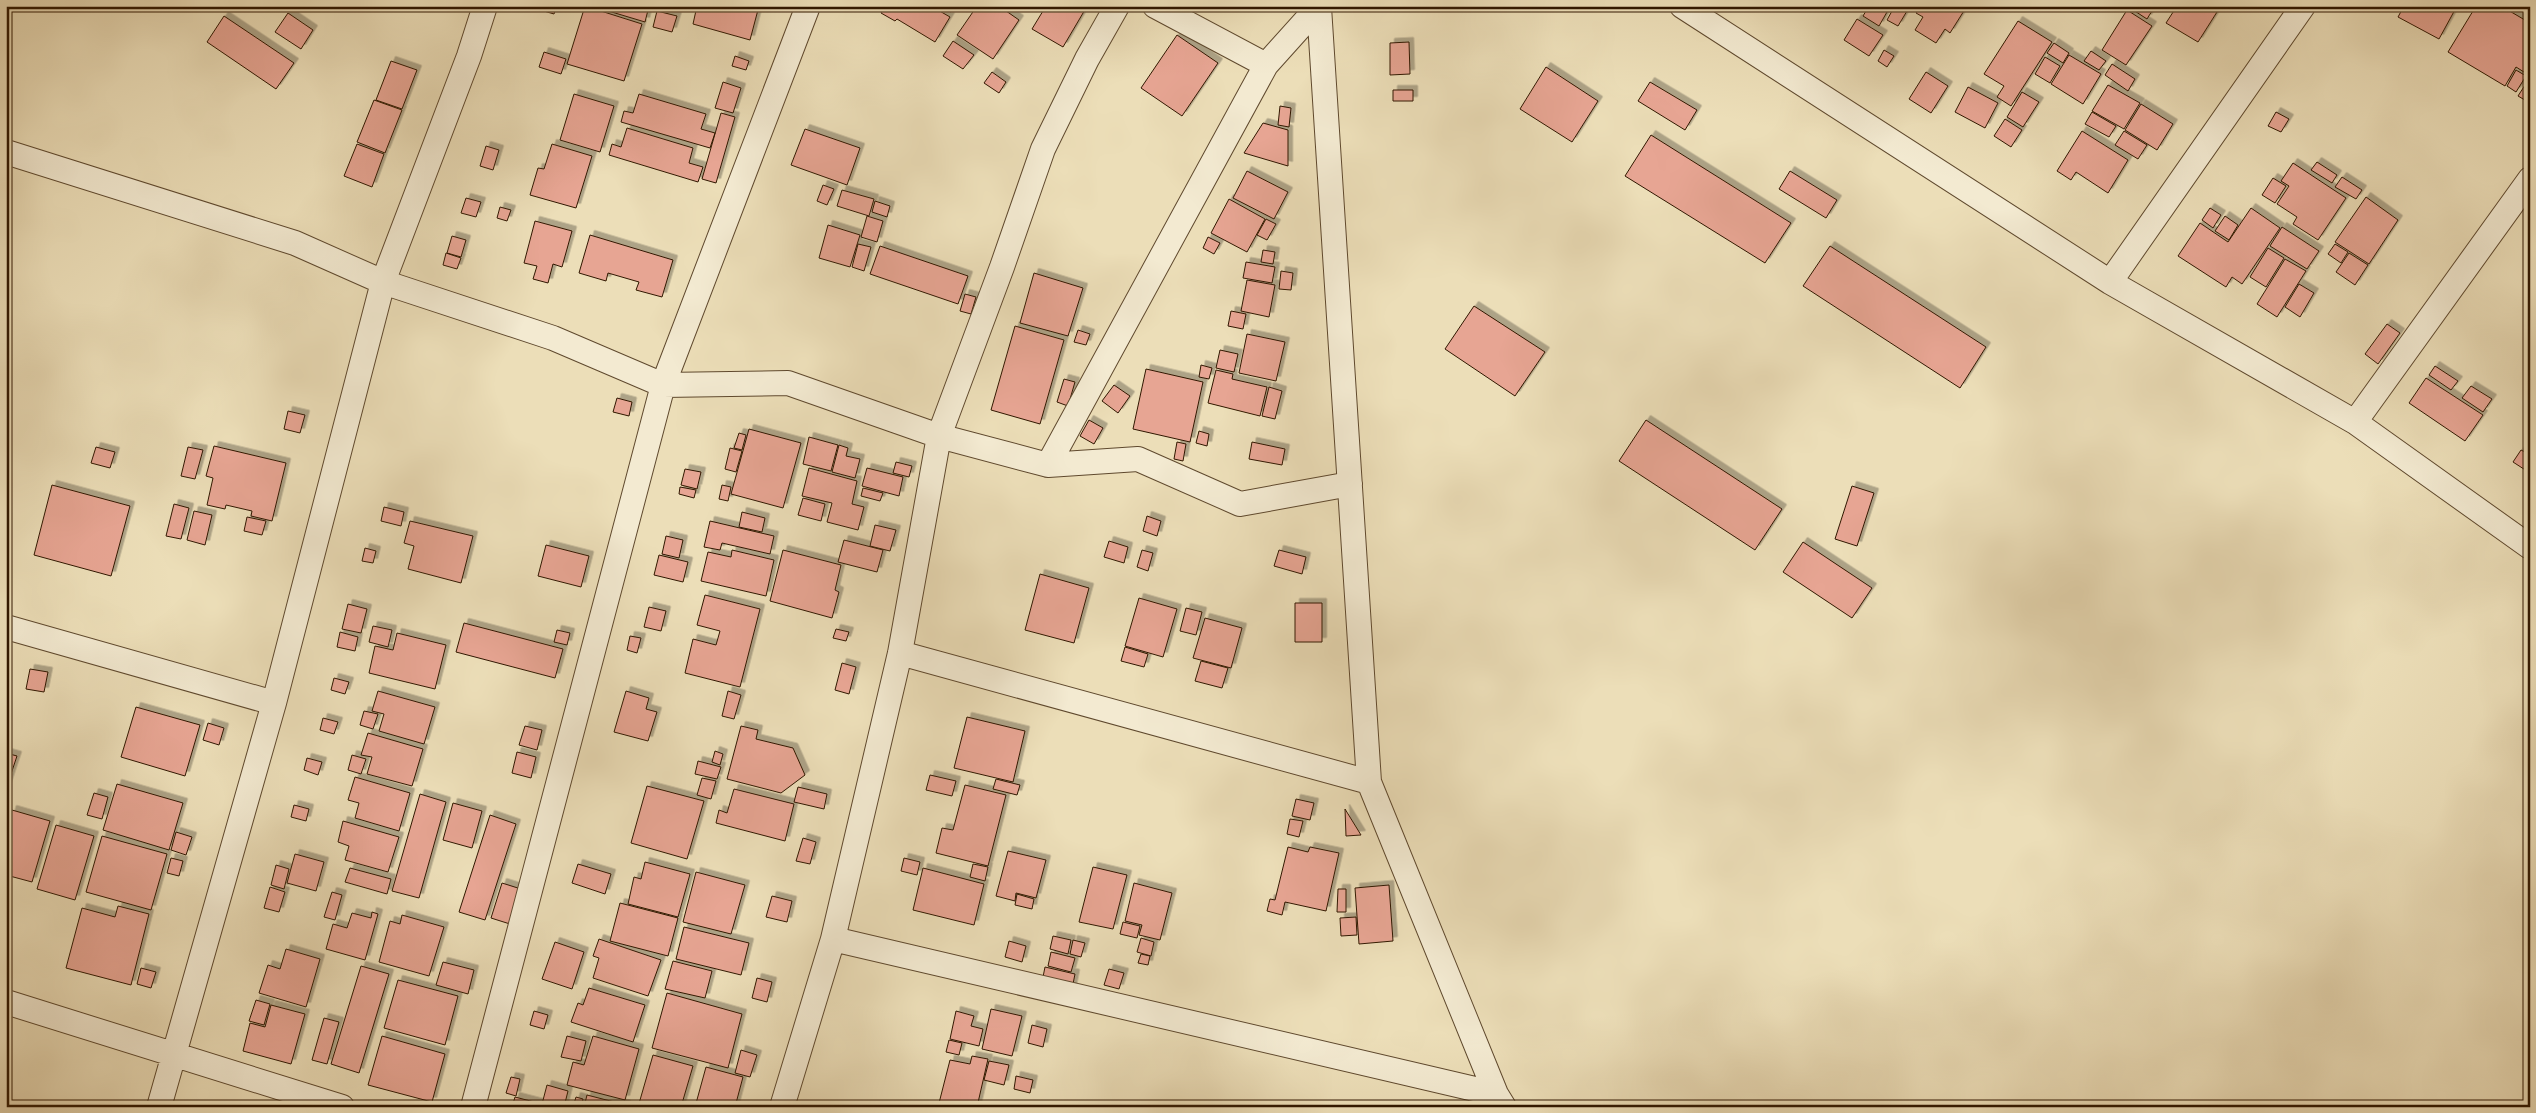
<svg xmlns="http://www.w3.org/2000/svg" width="2536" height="1113" font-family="'IM FELL English',serif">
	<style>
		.building { fill: #e7a593; stroke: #301700; filter: url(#shadow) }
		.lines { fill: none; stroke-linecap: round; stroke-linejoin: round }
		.minor-casing { stroke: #5f492e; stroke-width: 26 }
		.minor { stroke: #f3ead1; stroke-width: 24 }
	</style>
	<defs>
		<filter id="shadow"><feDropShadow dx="4.5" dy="-4.5" stdDeviation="0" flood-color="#0004"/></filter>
	</defs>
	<rect width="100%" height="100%" fill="#ecdeb8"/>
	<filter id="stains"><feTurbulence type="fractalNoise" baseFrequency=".004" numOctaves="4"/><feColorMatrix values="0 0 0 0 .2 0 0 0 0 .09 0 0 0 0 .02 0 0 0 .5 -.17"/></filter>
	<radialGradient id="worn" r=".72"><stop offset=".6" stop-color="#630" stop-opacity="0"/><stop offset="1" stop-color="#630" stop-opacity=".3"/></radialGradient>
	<path class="building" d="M538 6H557L554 14 537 9Z
		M585 6 642 24 624 81 567 64Z
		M606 6H649L645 22 605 10Z
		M697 6H759L750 40 693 24Z
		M885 6H931L950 17 935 42 897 19 895 21 881 13Z
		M941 6H955L951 12Z
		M977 6H999L1019 20 993 59 957 35Z
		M1046 6 1086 8 1063 47 1032 29Z
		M1869 6H1877L1887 12 1879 26 1863 16Z
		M1883 6H1910L1898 26 1887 20 1892 11Z
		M1921 6H1967L1950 33 1945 29 1936 43 1915 30 1923 17 1916 13Z
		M2127 6H2155L2147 19Z
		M2177 6H2207L2217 12 2198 42 2166 23Z
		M2404 6H2457L2439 39 2398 17Z
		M2476 6H2501L2530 23V62L2524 72 2516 67 2505 86 2448 52Z
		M2518 6H2530V13Z
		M2127 10 2152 26 2126 65 2102 50Z
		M657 11 677 16 672 32 653 27Z
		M288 13 313 30 301 49 275 32Z
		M224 16 294 63 276 89 207 42Z
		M1857 19 1883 35 1869 56 1844 40Z
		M2018 21 2052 42 2011 106 1997 97 2004 86 1984 74Z
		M1177 35 1218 63 1182 116 1141 88Z
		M953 41 974 55 963 69 943 56Z
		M1409 42 1410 74 1390 75V43Z
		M2054 43 2069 53 2063 63 2047 53Z
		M1884 50 1894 56 1887 67 1878 61Z
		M2091 51 2106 61 2099 70 2084 61Z
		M544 52 566 59 561 74 539 67Z
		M2069 55 2101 74 2083 104 2051 84Z
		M735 56 749 61 746 70 732 66Z
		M2045 57 2060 66 2050 83 2035 74Z
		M391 61 417 70 402 109 376 100Z
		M2112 64 2135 79 2128 91 2105 75Z
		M1546 67 1598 101 1572 142 1520 109Z
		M2516 70 2526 76 2516 92 2507 86Z
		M992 72 1006 82 999 93 984 83Z
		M1926 72 1948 86 1931 113 1909 99Z
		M723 82 741 88 733 113 715 108Z
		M1650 82 1697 110 1685 130 1638 101Z
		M2527 82 2530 84V103L2518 96Z
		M2108 85 2140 103 2124 129 2092 111Z
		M1968 87 1998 103 1985 128 1955 112Z
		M1393 90H1413V101H1393Z
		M2022 92 2039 102 2023 127 2007 117Z
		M574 94 614 106 600 152 560 140Z
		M639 94 706 114 701 129 715 133 710 148 621 122 624 111 633 113Z
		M374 100 402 110 385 153 357 142Z
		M2141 104 2173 124 2157 150 2125 130Z
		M1280 106 1291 108 1289 127 1278 125Z
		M2092 112 2116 126 2109 137 2085 124Z
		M2276 112 2289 119 2281 132 2268 126Z
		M721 113 735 117 716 183 702 179Z
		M2005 119 2022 130 2011 147 1994 136Z
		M1263 123 1288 130V166L1244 153Z
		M627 128 693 148 689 163 703 167 698 182 609 155 612 144 621 147Z
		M805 129 860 148 847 185 791 165Z
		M2082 131 2128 160 2108 193 2076 172 2071 180 2057 171Z
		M2124 131 2147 145 2138 159 2115 145Z
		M1651 135 1791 223 1765 263 1625 176Z
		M357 144 384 154 372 187 344 176Z
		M552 144 592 156 576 208 530 195 538 168 544 169Z
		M486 146 499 150 493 170 480 166Z
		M2317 162 2337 175 2332 183 2311 170Z
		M2293 163 2346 198 2318 240 2293 224 2297 217 2277 204 2289 186 2281 181Z
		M1247 171 1288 192 1274 219 1233 198Z
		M1790 171 1837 200 1826 218 1779 189Z
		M2342 177 2362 190 2356 199 2335 187Z
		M2273 178 2286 186 2275 203 2262 195Z
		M823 185 834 189 827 205 817 201Z
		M842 190 874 199 869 216 837 206Z
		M2366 197 2398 220 2369 264 2335 242Z
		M466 198 481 202 476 217 461 213Z
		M1229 199 1265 219 1247 252 1211 233Z
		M875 201 890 206 887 217 872 212Z
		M500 207 511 210 507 221 497 218Z
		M2210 208 2221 215 2213 228 2202 220Z
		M2251 208 2280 228 2242 284 2232 277 2226 287 2178 256 2200 223 2228 242Z
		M867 216 883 221 877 242 861 237Z
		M2225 216 2238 225 2229 240 2215 231Z
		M1266 219 1276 224 1267 240 1257 235Z
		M535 221 572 231 562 267 553 264 548 283 533 279 537 266 524 263Z
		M828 225 860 235 850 267 819 258Z
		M2282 227 2319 251 2307 269 2270 246Z
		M590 235 673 260 662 297 636 290 639 282 608 273 606 281 579 273Z
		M452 236 466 240 461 257 447 253Z
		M1208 237 1220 243 1214 254 1203 248Z
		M858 244 871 247 864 271 852 267Z
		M2335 244 2348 252 2341 263 2328 254Z
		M880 246 968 276 958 304 870 274Z
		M1830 246 1986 347 1960 388 1803 286Z
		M2268 248 2284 258 2266 287 2250 277Z
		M1263 250 1275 252 1273 264 1261 262Z
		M446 253 461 258 457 269 443 265Z
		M2349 253 2368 265 2355 285 2336 272Z
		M2285 259 2306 271 2277 317 2257 304Z
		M1246 262 1275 267 1272 283 1243 278Z
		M1281 271 1293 273 1291 290 1279 289Z
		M1034 273 1083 288 1068 336 1020 323Z
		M1247 280 1275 285 1269 317 1241 311Z
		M2299 284 2314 293 2300 317 2285 307Z
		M965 294 976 297 971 314 960 311Z
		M1474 306 1545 352 1515 396 1445 349Z
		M1231 311 1246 314 1243 329 1228 326Z
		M2387 324 2400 333 2378 364 2365 354Z
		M1015 326 1064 340 1040 424 991 410Z
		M1078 330 1090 334 1086 345 1074 342Z
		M1247 334 1285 342 1276 381 1239 373Z
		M1220 350 1238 354 1234 372 1216 368Z
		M1201 365 1212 368 1209 379 1199 377Z
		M2435 366 2458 381 2451 390 2429 375Z
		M1146 369 1203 382 1190 442 1133 429Z
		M1216 370 1233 374 1232 379 1267 387 1260 416 1208 403Z
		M2426 378 2483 415 2465 441 2409 403Z
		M1064 379 1075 382 1068 406 1057 402Z
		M1114 385 1130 396 1118 413 1102 401Z
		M2471 386 2492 399 2483 412 2462 398Z
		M1269 387 1282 391 1275 419 1262 416Z
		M617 398 632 402 629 416 613 412Z
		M288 411 305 415 300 433 284 429Z
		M1089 420 1103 428 1094 444 1080 436Z
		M1646 420 1782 509 1755 550 1619 461Z
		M749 429 801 443 783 508 731 494Z
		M1199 431 1209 434 1207 446 1196 443Z
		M739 433 746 435 742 450 734 448Z
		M809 437 838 445 831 471 803 464Z
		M1177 442 1186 444 1183 461 1174 459Z
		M1252 442 1285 449 1282 465 1249 459Z
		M839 445 848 448 846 456 860 459 855 478 832 472Z
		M214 446 286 463 272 521 251 516 252 511 226 505 225 509 207 505 213 478 206 476Z
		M96 447 115 452 110 468 91 463Z
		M188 447 203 450 195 479 181 476Z
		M730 448 742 451 736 472 725 469Z
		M2530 448V473L2513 462 2521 450 2527 453Z
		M896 462 912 466 909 477 893 473Z
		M809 468 857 481 852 504 864 507 858 530 827 522 832 503 802 496Z
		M867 468 903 477 899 496 862 486Z
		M685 469 701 472 697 489 681 485Z
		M52 485 130 506 111 576 34 555Z
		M722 485 731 487 728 501 719 499Z
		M1852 486 1874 493 1857 546 1835 539Z
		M680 487 696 490 694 498 679 494Z
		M863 488 883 493 880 501 861 496Z
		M803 498 825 504 821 521 798 515Z
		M174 504 189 508 181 539 166 536Z
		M384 507 404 512 401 526 381 521Z
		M194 511 212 515 205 545 187 540Z
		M742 512 765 518 762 532 739 527Z
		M1147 516 1161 521 1157 536 1143 531Z
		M247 517 266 521 262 535 244 531Z
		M410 521 473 536 461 583 408 569 414 546 404 543Z
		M710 521 774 536 770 554 722 543 720 550 704 547Z
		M875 525 896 530 890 551 870 546Z
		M666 536 683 540 679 558 662 554Z
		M844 540 883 550 877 572 838 562Z
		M1109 541 1128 547 1124 563 1104 557Z
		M1803 542 1872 588 1852 618 1783 572Z
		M546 545 589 556 581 587 538 576Z
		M365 548 376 551 373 563 362 561Z
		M732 550 774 560 766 596 701 581 708 552 731 557Z
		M783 550 841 565 835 590 839 592 832 618 770 601Z
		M1142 550 1153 553 1148 571 1137 567Z
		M1279 550 1306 557 1302 574 1274 566Z
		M659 555 688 562 683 582 654 575Z
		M1040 574 1089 588 1074 643 1025 630Z
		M705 595 760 609 740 687 685 673 693 639 716 645 720 631 697 625Z
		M1139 598 1177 609 1163 657 1125 646Z
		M1295 603H1322V642H1295Z
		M348 604 367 609 361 633 342 629Z
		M649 607 666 611 661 631 644 627Z
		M1186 608 1202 612 1196 635 1180 631Z
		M1205 618 1242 628 1231 668 1193 658Z
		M464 623 563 649 555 678 456 652Z
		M373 626 392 630 388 647 369 642Z
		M836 629 849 632 846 641 833 638Z
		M557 630 570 633 567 645 554 642Z
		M340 632 358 637 355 651 337 647Z
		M397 633 446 645 435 689 369 673 375 646 393 650Z
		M630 636 641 638 637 653 627 650Z
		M1125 647 1148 654 1144 667 1121 661Z
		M1201 661 1228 668 1222 688 1195 681Z
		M842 663 856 667 849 694 835 690Z
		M30 669 48 672 44 692 26 689Z
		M334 678 349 682 345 694 331 690Z
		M378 691 435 707 424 744 379 731 384 714 372 711Z
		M626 691 649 698 646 709 657 712 648 741 614 732Z
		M728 691 741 695 734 719 722 716Z
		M136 707 200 725 185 776 121 757Z
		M364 711 378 714 373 729 360 725Z
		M967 717 1025 731 1013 782 954 768Z
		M323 718 338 722 334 734 320 730Z
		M208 723 224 728 219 745 203 740Z
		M525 726 542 730 537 750 519 745Z
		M741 726 758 730 756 739 793 748 805 775 781 793 727 779Z
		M368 733 423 749 412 786 367 774 372 757 361 755Z
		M715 751 723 754 720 765 712 762Z
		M517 752 536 757 531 778 512 773Z
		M6 753 17 756 6 789Z
		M352 755 366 759 361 774 348 770Z
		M307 758 322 762 318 775 304 770Z
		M698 761 721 767 717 779 695 774Z
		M930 775 956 781 952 796 926 790Z
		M355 777 410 793 399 831 355 818 359 803 348 800Z
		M702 778 716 781 711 799 697 795Z
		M996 779 1020 785 1017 795 993 789Z
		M117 784 183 803 169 850 103 830Z
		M965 785 1006 795 988 866 936 853 942 828 953 830Z
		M647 786 704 801 687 859 631 843Z
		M798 787 827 794 824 809 794 802Z
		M734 789 794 804 785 841 716 823 719 810 727 813Z
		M94 793 108 797 102 819 87 815Z
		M420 794 446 802 419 898 392 891Z
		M1296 799 1314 803 1310 820 1292 816Z
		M453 803 482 811 472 848 443 840Z
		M294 805 309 809 306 821 291 817Z
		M1345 809 1361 835 1346 836Z
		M12 810 50 821 32 882 6 875V831Z
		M490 815 516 824 485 920 459 912Z
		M1290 819 1303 821 1299 837 1287 834Z
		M343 821 399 837 388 872 345 860 349 846 338 842Z
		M56 825 94 836 75 900 37 889Z
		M176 832 192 837 186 855 171 850Z
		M102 836 167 854 151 910 86 892Z
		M803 838 816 842 810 864 796 861Z
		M1288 847 1308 852 1310 847 1339 853 1326 911 1285 902 1282 915 1267 911 1270 899 1275 900Z
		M1008 851 1046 860 1036 898 1016 893 1015 901 996 896Z
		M295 854 324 862 316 891 287 883Z
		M171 858 183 861 179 876 167 873Z
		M904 858 920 862 917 875 901 871Z
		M645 862 690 874 678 917 628 904 634 877 641 879Z
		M578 864 611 874 605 894 572 883Z
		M973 864 988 867 985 881 970 877Z
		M276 865 289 869 284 889 271 885Z
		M1093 867 1127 875 1113 929 1079 922Z
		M350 868 391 879 387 894 345 882Z
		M923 868 984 884 974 925 913 910Z
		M696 872 745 885 731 934 683 922Z
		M502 883 521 889 510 924 491 918Z
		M1134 883 1172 893 1160 940 1139 935 1142 925 1125 921Z
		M1389 885 1393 941 1359 944 1355 888Z
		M270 887 285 892 279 912 264 908Z
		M1338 889H1346V912H1337Z
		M332 892 342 895 335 920 324 917Z
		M1017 894 1034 899 1032 909 1015 905Z
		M772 896 792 901 787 922 766 917Z
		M620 903 678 918 668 956 610 941Z
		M118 906 149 914 131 985 66 968 82 908 115 917Z
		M372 912 378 914 365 960 326 949 333 924 347 928 352 913 371 918Z
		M402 915 444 927 429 976 379 962 390 921 400 924Z
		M1356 917 1357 935 1341 936 1340 918Z
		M1123 922 1140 926 1137 938 1120 934Z
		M684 927 749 943 741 975 676 959Z
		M1053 936 1071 940 1068 954 1050 949Z
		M1141 938 1154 942 1151 956 1137 952Z
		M599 939 661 960 648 996 593 978 599 958 593 956Z
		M1073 940 1085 943 1081 957 1070 954Z
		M1009 941 1026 946 1022 962 1005 957Z
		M555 942 584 952 572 989 542 979Z
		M286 949 320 959 306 1007 259 993 268 965 280 969Z
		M1051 952 1075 958 1071 972 1048 966Z
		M1141 954 1150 956 1148 965 1138 963Z
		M673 961 712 971 705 998 665 989Z
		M443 962 474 970 468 994 436 985Z
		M361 966 389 974 359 1073 331 1064Z
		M1045 967 1075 974 1072 989 1042 982Z
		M141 968 156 972 151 988 137 984Z
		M1109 969 1124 973 1119 989 1104 985Z
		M757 978 772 982 767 1002 752 998Z
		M398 980 458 996 445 1045 384 1028Z
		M589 988 645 1005 633 1042 571 1022 578 1003 583 1005Z
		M667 993 742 1014 728 1068 652 1048Z
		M256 1000 270 1004 264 1025 249 1021Z
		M271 1005 305 1014 291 1064 243 1051 250 1023 265 1027Z
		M991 1009 1022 1016 1012 1056 982 1049Z
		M534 1011 548 1015 544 1029 530 1025Z
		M956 1011 974 1016 971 1026 983 1029 979 1046 950 1039Z
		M324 1018 339 1022 327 1064 312 1060Z
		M1032 1025 1047 1029 1043 1047 1028 1043Z
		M382 1036 445 1054 432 1102 368 1085Z
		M567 1036 586 1041 581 1061 561 1057Z
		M593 1036 639 1049 625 1100 567 1085 573 1062 584 1065Z
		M949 1040 962 1043 959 1055 946 1052Z
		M741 1050 757 1055 750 1077 735 1073Z
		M653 1055 693 1066 681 1107H638Z
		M972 1056 988 1059 977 1107H938L950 1060 970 1064Z
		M989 1061 1009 1065 1004 1085 984 1080Z
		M706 1067 743 1077 735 1107H695Z
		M1016 1076 1033 1080 1030 1093 1014 1089Z
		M511 1077 520 1079 516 1096 506 1093Z
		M547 1085 568 1091 564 1107H512L515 1097 542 1104Z
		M587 1095 626 1105V1107H584Z
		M576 1097 583 1099 581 1107H573Z"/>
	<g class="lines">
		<defs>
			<path id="minor" d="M1155 6 1266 65
				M1682 6 2110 282 2355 422 2530 547
				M1319 7 1369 782 1496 1094 1504 1107
				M6 152 295 243 383 282 553 338 663 385 788 383 939 436 1048 465 1138 459 1240 504 1350 484
				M2110 282 2303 6
				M2355 422 2530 179
				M1048 465 1266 65 1319 6
				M6 627 274 703
				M900 653 1369 782
				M833 939 1496 1094
				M6 1002 342 1107
				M159 1107 274 703 383 282 469 56 485 6
				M473 1107 663 385 808 6
				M782 1107 833 939 900 653 939 436 1002 267 1043 149 1087 59 1117 6"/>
		</defs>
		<use href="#minor" class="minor-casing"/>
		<use href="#minor" class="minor"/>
	</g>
	<rect width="2536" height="1113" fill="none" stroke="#ecdeb8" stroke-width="25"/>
	<rect x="8" y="8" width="2521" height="1098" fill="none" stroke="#301700" stroke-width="2.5"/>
	<rect x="12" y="12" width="2511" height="1088" fill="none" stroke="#301700"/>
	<rect width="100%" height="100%" filter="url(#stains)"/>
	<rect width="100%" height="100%" fill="url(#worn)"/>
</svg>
